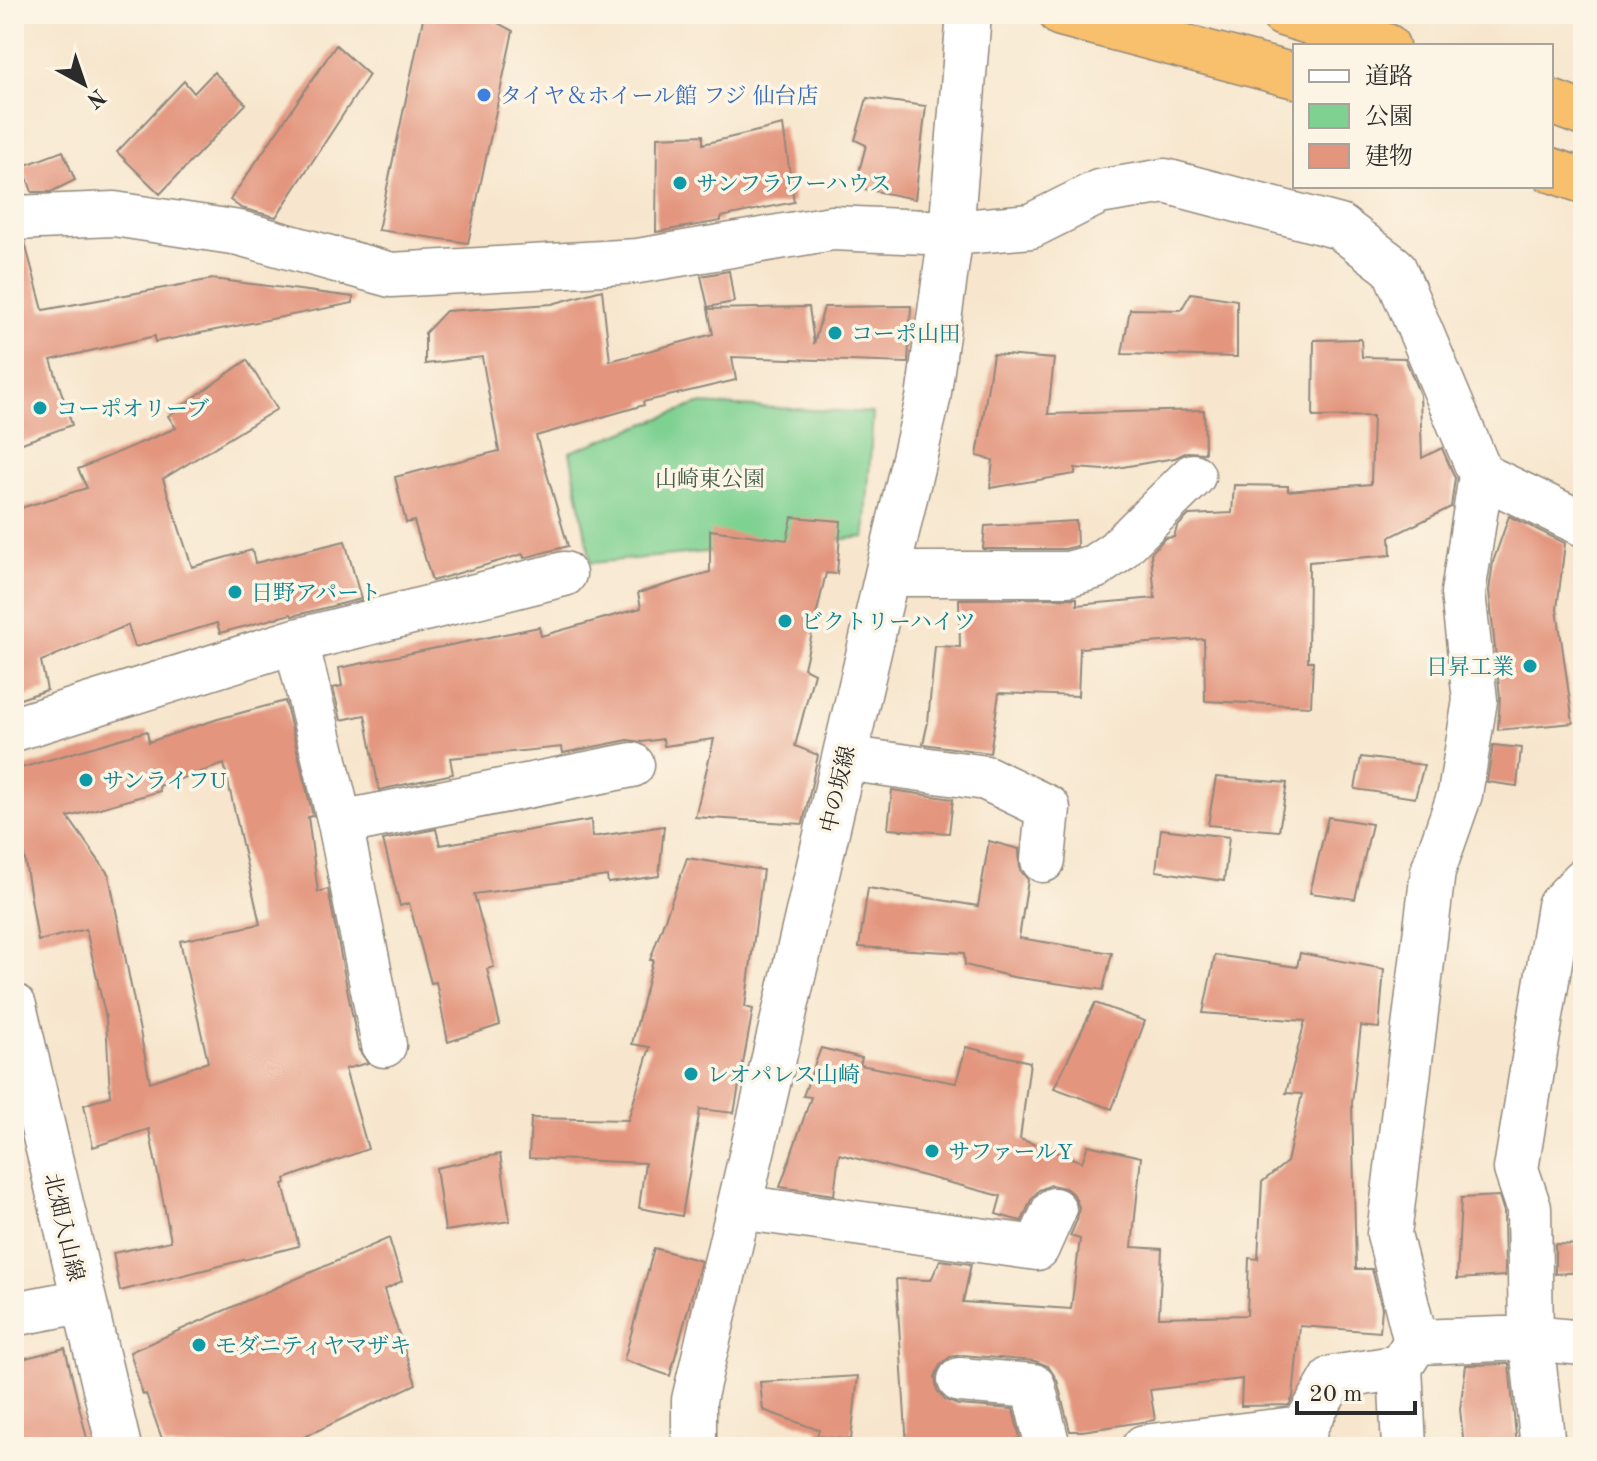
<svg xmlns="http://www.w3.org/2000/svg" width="1597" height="1461" font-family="'Old Standard TT','Noto Serif JP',serif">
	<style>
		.green { fill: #7fd192; stroke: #557e5e; stroke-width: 2 }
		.building { fill: #e3957e; fill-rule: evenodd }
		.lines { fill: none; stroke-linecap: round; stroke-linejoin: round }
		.street-casing { stroke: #91887c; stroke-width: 47 }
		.highway-casing { stroke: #91887c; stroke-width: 47 }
		.street { stroke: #fff; stroke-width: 44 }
		.highway { stroke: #f8bf6c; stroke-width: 44 }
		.shop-dot { fill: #3f7fe0; stroke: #fcf5e5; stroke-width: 3 }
		.culture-dot { fill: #0f9aa8; stroke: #fcf5e5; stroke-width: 3 }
		.labels { text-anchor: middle; stroke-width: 7; stroke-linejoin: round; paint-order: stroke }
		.shop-label { font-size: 22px; fill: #366cbe; stroke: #fcf5e5; text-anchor: start }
		.culture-label { font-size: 22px; fill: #0d838f; stroke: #fcf5e5; text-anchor: start }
		.park-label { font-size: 22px; fill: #445d4a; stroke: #fcf5e5 }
		.street-label { font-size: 22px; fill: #2b2b2b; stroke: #fcf5e5 }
	</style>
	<rect width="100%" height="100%" fill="#fcf5e5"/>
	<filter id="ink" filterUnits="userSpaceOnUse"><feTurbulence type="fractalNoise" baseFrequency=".0125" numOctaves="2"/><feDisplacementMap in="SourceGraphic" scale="16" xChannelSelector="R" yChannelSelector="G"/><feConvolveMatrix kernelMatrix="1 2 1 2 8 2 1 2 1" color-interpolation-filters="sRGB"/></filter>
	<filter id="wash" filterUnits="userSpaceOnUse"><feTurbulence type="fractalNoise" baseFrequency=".006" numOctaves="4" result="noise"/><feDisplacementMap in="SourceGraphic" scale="32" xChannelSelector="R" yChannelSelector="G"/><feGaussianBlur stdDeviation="1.8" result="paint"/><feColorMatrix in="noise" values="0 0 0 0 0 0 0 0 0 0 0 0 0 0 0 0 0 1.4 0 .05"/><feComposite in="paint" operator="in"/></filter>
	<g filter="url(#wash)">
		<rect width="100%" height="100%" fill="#f7e6cd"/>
		<path class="green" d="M698 404 873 413 865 537 591 563 570 452Z"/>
		<g id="blocks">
			<path class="building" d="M424 14H481L513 31 468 243 378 230Z
				M336 45 369 75 276 217 241 208 230 200Z
				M214 72 246 104 160 194 117 152 184 81 194 93Z
				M867 98 926 106 915 199 855 187 866 145 855 140Z
				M783 125 794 202 721 217V221L656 232 657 137 703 135V144Z
				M63 151 75 180 51 192H32L23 166Z
				M14 243H25L43 310 213 279 353 297V303L155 342V336L51 360 72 425 14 446Z
				M729 271 734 302 708 307 701 276Z
				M602 290 610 361 713 334 708 309 809 307 814 344 824 307 911 306 908 363 732 357 736 380 643 402 644 405 536 436 568 546 524 558 523 554 432 581 414 521 406 523 395 477 499 451 482 357 425 364V333L446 311 552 304Z
				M1191 293 1237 300V357L1122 354 1130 309 1181 310Z
				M1361 339 1362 357 1405 358 1420 395 1422 458 1442 448 1455 478 1451 507 1390 537 1391 555 1309 562 1308 661H1313L1311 706 1205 701 1204 639 1080 648 1078 696 999 693 990 753 923 744 928 722 935 646 960 647 959 599 1077 598V605L1155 598 1151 553 1165 538 1174 537 1177 527 1189 515 1232 513 1234 485 1288 486V491L1371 484 1373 416 1313 417 1314 340Z
				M993 354 1054 359 1048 414 1204 410 1205 453 1187 452 1175 458 1105 470 1075 468V474L990 488 993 460 977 456Z
				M247 360 277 409 163 479 192 567 252 550 255 563 345 541 361 599 292 616 291 614 220 633 217 623 135 647 128 625 41 661 47 690 14 701V510L87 488 78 469 176 428 168 416Z
				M1509 516 1565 543 1557 609 1573 723 1498 730 1500 697 1489 591 1493 562Z
				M792 517 841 521 837 574 826 573 804 668 814 673 795 746 818 755 803 824 695 817 714 739 664 746 663 739 642 742 628 740 563 753 562 747 450 758 453 774 379 790 365 715 341 720 333 688 342 686 339 668 539 627 541 636 641 608 638 593 710 572V530L787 540Z
				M1076 521 1077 546 1065 549H983L985 526Z
				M285 701 313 816 308 817 318 892 328 889 359 1050 368 1063 345 1069 368 1149 285 1179 286 1183 283 1184 299 1246 120 1291 113 1253 171 1241 149 1129 93 1147 84 1105 110 1096 106 1019 86 929 38 941 20 831 14 832V770L147 731 149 742 218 719ZM224 764 260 924 180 941 208 1062 150 1082 109 875 68 817 160 791 159 786Z
				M1493 745 1521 748 1517 786 1487 782Z
				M1361 757 1424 765 1415 798 1355 789Z
				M1216 777 1287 783 1279 831 1208 825Z
				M892 790 953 799 949 833 888 829Z
				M1328 817 1372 824 1355 899 1310 893Z
				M591 820 592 837 664 826 659 876 608 883 607 876 474 894 494 967 487 969 500 1025 448 1042 436 982 431 983 409 903 400 906 383 840 436 829 440 845Z
				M1161 829 1229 837 1224 881 1156 871Z
				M989 841 1019 849 1020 870 1028 880 1019 938 1112 953 1103 990 1013 977 965 965 964 953 859 947 868 888 978 906Z
				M687 858 763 870 745 1007 753 1009 734 1113 700 1109 682 1216 639 1208 645 1163 529 1158 531 1118 628 1120 650 1047 632 1044 653 960H650Z
				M1300 953 1384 969 1379 1028 1361 1026 1352 1103 1356 1269H1372L1382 1308 1380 1332 1300 1326 1293 1397 1289 1405 1241 1406 1242 1379 1150 1390 1155 1420 1082 1431H1070L1057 1380 1048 1366 1035 1361 962 1355 950 1357 940 1365 935 1377 937 1390 945 1400 958 1405 1013 1409 1020 1438 1016 1439 1014 1447H907L896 1279 931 1280 940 1260 971 1264 963 1302 1071 1309 1080 1239 1070 1236 1077 1220 1079 1207 1074 1195 1065 1188 1051 1185 1039 1190 1031 1200 1022 1221 1013 1219 996 1214 1001 1196 839 1154 834 1195 780 1187 811 1097 803 1096 821 1048 862 1058 860 1065 956 1083 966 1047 1030 1062 1020 1139 1082 1162 1088 1145 1141 1157 1132 1247 1162 1249 1159 1317 1247 1315 1249 1258 1258 1259 1262 1182 1287 1162 1302 1094 1286 1093 1305 1021 1203 1013 1215 955 1297 967Z
				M1095 1003 1145 1021 1112 1109 1054 1088Z
				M500 1154 510 1221 445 1231 436 1168Z
				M1499 1196 1504 1212 1505 1276 1457 1279 1461 1198Z
				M389 1238 402 1281 384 1290 416 1384 283 1447H165L146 1394 143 1395 130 1352Z
				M1555 1244 1583 1245V1272L1555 1274Z
				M654 1248 701 1261 670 1376 624 1360Z
				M65 1348 89 1447H19L14 1426V1361Z
				M1509 1364 1517 1447H1464L1460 1409 1466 1365Z
				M858 1376 851 1440 817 1436 819 1430 763 1410 760 1382Z"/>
		</g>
	</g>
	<g filter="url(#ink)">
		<use href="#blocks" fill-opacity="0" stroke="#91887c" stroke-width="2"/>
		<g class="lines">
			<defs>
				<path id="street" d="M14 218 114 214 239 233 391 275 638 261 832 228 951 233 1031 226 1099 192 1165 181 1340 227 1394 268 1481 475 1583 524
					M888 574H1068L1094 567 1116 552 1193 476
					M296 641 340 823 384 1045
					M14 729 296 641 564 574
					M844 758 986 778 1048 808 1043 860
					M340 823 632 765
					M14 1006 119 1447
					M739 1207 1037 1248 1054 1210
					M14 1314 82 1301
					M1416 1342 1531 1338 1583 1343
					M1400 1367 1416 1342 1389 1234 1433 871 1460 794 1475 700 1463 593 1481 475
					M960 1380 1033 1386 1048 1447
					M694 1447V1400L928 399 951 233 969 14
					M1144 1447 1304 1428
					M1305 1447 1304 1428 1333 1378 1400 1367 1404 1447
					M1543 1447 1531 1338 1529 1208 1516 1169 1559 906 1583 881"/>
				<path id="highway" d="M1061 14 1295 76
					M1283 14 1387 46
					M1551 102 1583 114
					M1551 170 1583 181"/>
			</defs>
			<use href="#street" class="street-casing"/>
			<use href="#highway" class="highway-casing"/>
			<use href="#street" class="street"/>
			<use href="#highway" class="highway"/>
		</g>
	</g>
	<circle class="shop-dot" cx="484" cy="95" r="8"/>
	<g class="culture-dot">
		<circle cx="680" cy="183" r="8"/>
		<circle cx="835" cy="333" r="8"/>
		<circle cx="40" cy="408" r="8"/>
		<circle cx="235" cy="592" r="8"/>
		<circle cx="785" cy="621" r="8"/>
		<circle cx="1530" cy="666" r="8"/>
		<circle cx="86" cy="780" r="8"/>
		<circle cx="691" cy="1074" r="8"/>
		<circle cx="932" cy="1151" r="8"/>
		<circle cx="199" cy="1345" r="8"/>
	</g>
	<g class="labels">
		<g class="shop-label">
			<text x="500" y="103">タイヤ＆ホイール館 フジ 仙台店</text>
		</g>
		<g class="culture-label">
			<text x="696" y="191">サンフラワーハウス</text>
			<text x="851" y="341">コーポ山田</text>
			<text x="56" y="416">コーポオリーブ</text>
			<text x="251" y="600">日野アパート</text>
			<text x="801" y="629">ビクトリーハイツ</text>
			<text x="1514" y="674" text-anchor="end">日昇工業</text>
			<text x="102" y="788">サンライフU</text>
			<text x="707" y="1082">レオパレス山崎</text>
			<text x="948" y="1159">サファールY</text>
			<text x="215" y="1353">モダニティヤマザキ</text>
		</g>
		<g class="park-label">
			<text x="710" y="486">山崎東公園</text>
		</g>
		<g class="street-label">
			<text transform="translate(837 789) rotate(-77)" y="8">中の坂線</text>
			<text transform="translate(65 1227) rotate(77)" y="8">北畑入山線</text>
		</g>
	</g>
	<rect width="1597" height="1461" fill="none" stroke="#fcf5e5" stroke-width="48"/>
	<rect x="1293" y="44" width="260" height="144" fill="#fcf5e5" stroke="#a8a49b" stroke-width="2"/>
	<rect x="1309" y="70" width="40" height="12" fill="#ffffff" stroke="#a8a49b" stroke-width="2"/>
	<text x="1365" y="84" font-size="24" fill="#2b2b2b">道路</text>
	<rect x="1309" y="104" width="40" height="24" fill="#7fd192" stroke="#a8a49b" stroke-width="2"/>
	<text x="1365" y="124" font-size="24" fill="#2b2b2b">公園</text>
	<rect x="1309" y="144" width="40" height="24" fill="#e3957e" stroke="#a8a49b" stroke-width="2"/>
	<text x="1365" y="164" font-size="24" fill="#2b2b2b">建物</text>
	<g transform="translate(84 84) rotate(140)" stroke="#fcf5e5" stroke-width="6" paint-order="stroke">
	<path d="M0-6L14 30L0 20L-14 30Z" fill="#2b2b2b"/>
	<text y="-12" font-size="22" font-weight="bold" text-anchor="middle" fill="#2b2b2b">N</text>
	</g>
	<path d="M1297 1401v12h118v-12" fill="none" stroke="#2b2b2b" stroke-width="4"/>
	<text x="1309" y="1401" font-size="24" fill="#2b2b2b" stroke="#fcf5e5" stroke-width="6" paint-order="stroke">20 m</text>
</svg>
